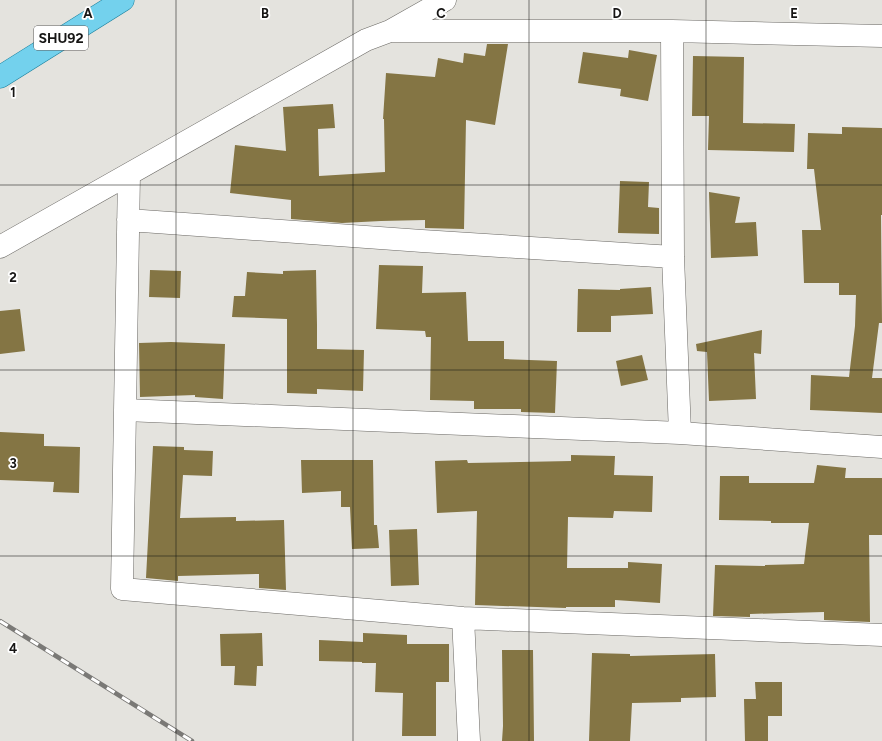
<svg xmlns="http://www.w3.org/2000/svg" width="882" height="741" font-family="Figtree,sans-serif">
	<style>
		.building { fill: #847544 }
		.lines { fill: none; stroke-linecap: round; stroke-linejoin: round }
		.street-casing { stroke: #6a6864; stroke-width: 23 }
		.primary-casing { stroke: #157c99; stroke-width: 23 }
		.street { stroke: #fff; stroke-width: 22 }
		.primary { stroke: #73d1ed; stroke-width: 22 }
		.rail-casing { stroke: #7a7976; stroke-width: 4.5 }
		.rail { stroke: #fff; stroke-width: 3; stroke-dasharray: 9; stroke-linecap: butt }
		.grid { fill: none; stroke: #161514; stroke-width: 1; stroke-opacity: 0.55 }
		.labels { text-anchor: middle; stroke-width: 3.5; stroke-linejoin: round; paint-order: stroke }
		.shield { fill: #fff; stroke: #5c5b5a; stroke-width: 1 }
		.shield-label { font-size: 14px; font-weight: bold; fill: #161514 }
		.grid-label { font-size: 13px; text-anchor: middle; font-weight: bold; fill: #161514; stroke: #fff; stroke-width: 3.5; stroke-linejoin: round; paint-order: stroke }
	</style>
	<rect width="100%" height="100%" fill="#e4e3de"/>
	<path class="building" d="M487 44H508L495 125 466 120 464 229 425 228V220L381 221 342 223 291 219V200L230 193 235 145 286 151 283 107 333 104 335 128 318 129 319 176 385 172 384 119H383L386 73 435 77 438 58 463 63 464 53 485 56Z
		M629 50 657 55 648 101 620 96 621 89 578 83 583 52 628 58Z
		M693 56 744 57 743 123 795 124 794 152 708 150 709 116H692Z
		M842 127 882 128V215H881L882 323H879L872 378H882V413L810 410 811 375 849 377 855 326 856 295H839V283H804L802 230H821L814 169H807L808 133 842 134Z
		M620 181 649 182 648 207 659 208V234L618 233Z
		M709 192 740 197 735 223 756 222 758 256 711 258Z
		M379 265 423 266 422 293 466 292 468 341H504V359L557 361 555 413 521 412V409H474V401L430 400 431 337H426L425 331 376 329Z
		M150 270 181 271 180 298 149 297Z
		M316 270 317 325V349L364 350 363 391 317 389V394L287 393V319L232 317 234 296H245L247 272 283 274V271Z
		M651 287 653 314 611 316V332H577L578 289 620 290V289Z
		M20 309 25 351 0 354V311Z
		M762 330 761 354 754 353 756 399 709 401 707 352 697 351 696 344Z
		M171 342 225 344 223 399 195 397V395L140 397 139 343Z
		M642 355 648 380 621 386 616 361Z
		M0 432 44 434V446L80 447 79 493 53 492 54 482 0 480Z
		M153 446 184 447V450L213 451 212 476 183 475 180 518 236 517V521L284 520 286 590 259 588V574L178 576V581L146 578Z
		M571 455 615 456 614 475 653 476 652 512 614 511 613 518 568 517 567 568H628V562L662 564 660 603 615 600V607H566V608L475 605 477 511 437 513 435 461 467 460 468 463 571 461Z
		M301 460H373L374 525H377L379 548 352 549 350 507H341V491L302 493Z
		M817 465 846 468 845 478H882V535H869L870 622 824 620V612L750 614V617L713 616 715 565 765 566V565L804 564 809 523H771V521L719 520 720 476H749V483H814Z
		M417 529 419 585 391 586 389 530Z
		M262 633 263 666H257L256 686 234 685 235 666H221L220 634Z
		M363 633 407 635V644H449V682H436V736H402L403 693 375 692 376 663H362V662L319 661V640L363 642Z
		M502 650H533L534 741H502L503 726Z
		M592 653 630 654V656L715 654 716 697 681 698V702L632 703 630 741H589Z
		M755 682H782V716H768V741H745L744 699H756Z"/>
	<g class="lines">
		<defs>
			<path id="street" d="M391 31H672L882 36
				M672 31 673 257 680 433
				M129 174 122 589 463 618 882 635
				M128 220 422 241 673 257
				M0 247 366 40 390 31 445 0
				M125 410 680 433 882 447
				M463 618 469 741"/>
			<path id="primary" d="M0 77 123 0"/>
		</defs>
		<use href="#street" class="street-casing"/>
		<use href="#primary" class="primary-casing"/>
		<use href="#street" class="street"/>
		<use href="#primary" class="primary"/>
		<defs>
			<path id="rail" d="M0 621 192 741"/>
		</defs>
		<use href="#rail" class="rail-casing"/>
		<use href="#rail" class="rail"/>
	</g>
	<path class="grid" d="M176 0V741M353 0V741M529 0V741M706 0V741M0 185H882M0 370H882M0 556H882"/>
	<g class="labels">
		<rect class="shield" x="34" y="26" width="54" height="24" rx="3"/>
		<g class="shield-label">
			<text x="61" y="43">SHU92</text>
		</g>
	</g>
	<g class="grid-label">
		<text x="88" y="18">A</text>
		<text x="265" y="18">B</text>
		<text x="441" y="18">C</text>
		<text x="617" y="18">D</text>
		<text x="794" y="18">E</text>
		<text x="13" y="97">1</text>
		<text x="13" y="282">2</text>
		<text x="13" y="468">3</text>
		<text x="13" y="653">4</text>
	</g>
</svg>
